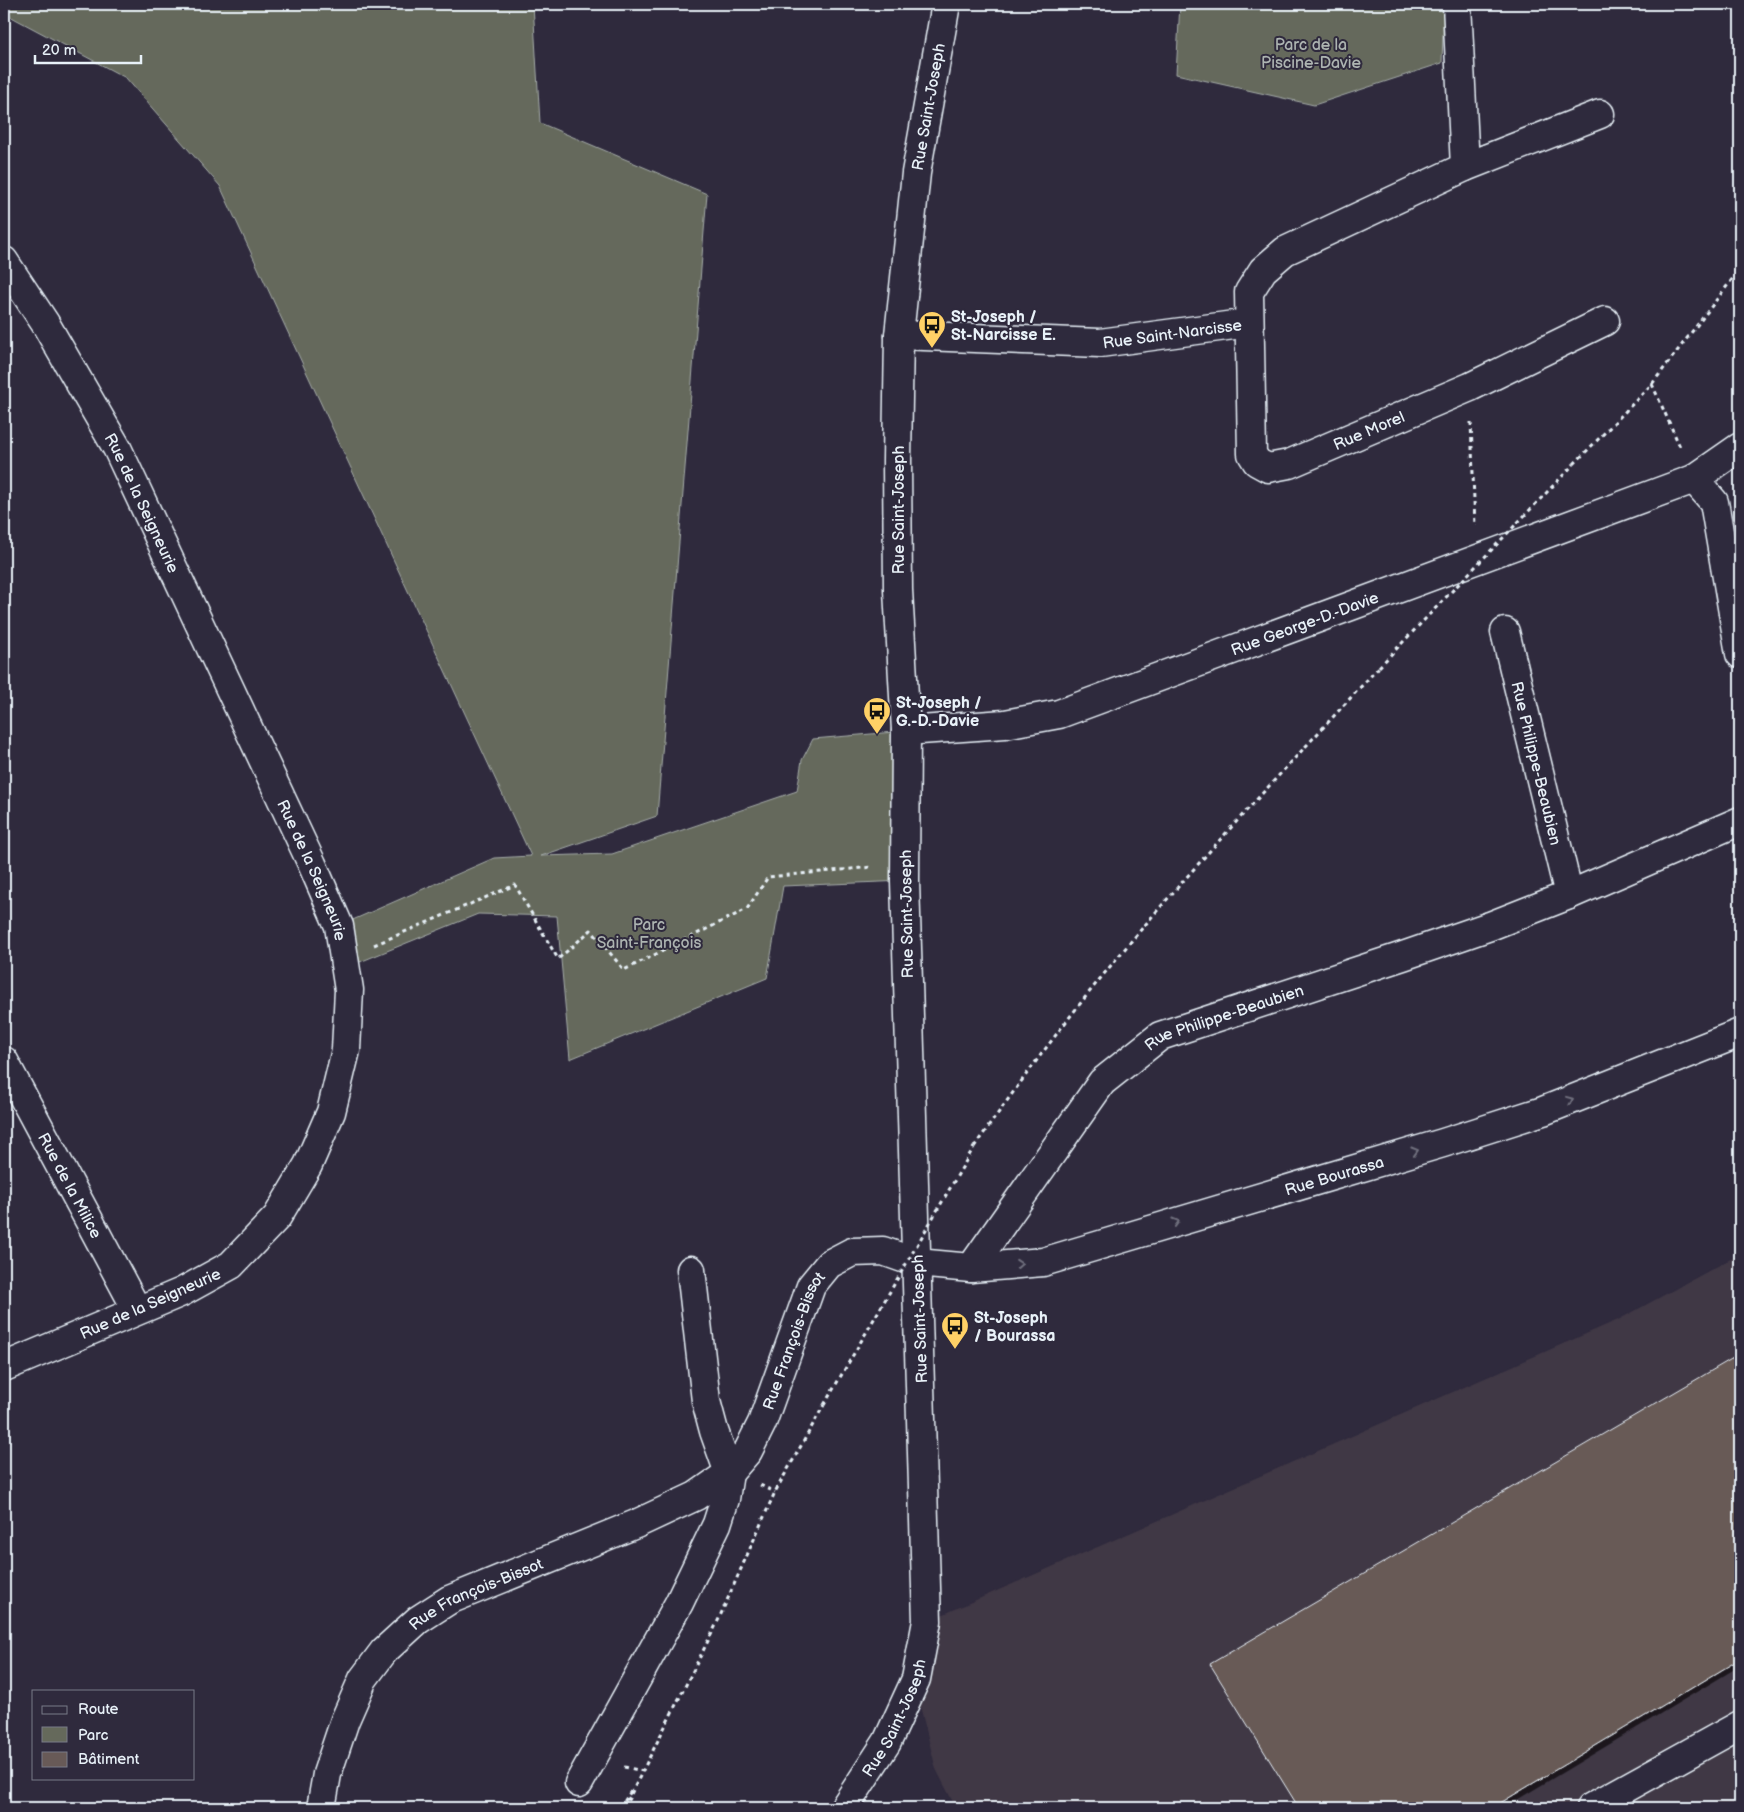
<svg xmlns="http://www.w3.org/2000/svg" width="1744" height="1812" font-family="'Balsamiq Sans',sans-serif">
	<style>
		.built { fill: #403845 }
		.green { fill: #65695b; stroke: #a6adaa }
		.building { fill: #685a57; stroke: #e8f1f8; filter: url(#shadow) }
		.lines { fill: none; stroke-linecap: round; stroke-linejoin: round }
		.minor-casing { stroke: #e8f1f8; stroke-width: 31 }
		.path { stroke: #e8f1f8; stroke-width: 3; stroke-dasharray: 4 4; stroke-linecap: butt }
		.minor { stroke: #2f2a3d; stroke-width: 28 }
		.path-bridge { stroke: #e8f1f8; stroke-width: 3; stroke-dasharray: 4 4; stroke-linecap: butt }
		.oneway { stroke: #70707e }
		.labels { text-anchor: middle; stroke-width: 4; stroke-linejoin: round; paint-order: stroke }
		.park-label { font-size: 16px; fill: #adb4b1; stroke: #2f2a3d }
		.street-label { font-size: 16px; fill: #e8f1f8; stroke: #2f2a3d }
		.poi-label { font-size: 16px; font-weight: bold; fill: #e8f1f8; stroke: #2f2a3d; text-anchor: start }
	</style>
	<defs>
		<filter id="shadow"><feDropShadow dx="5.5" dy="3" stdDeviation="0" flood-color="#0009"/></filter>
	</defs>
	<rect width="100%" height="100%" fill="#2f2a3d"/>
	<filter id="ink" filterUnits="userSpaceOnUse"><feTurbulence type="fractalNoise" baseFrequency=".02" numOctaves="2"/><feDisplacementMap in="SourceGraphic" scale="10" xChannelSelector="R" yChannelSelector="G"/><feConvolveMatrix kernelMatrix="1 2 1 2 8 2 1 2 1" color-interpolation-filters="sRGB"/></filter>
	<g filter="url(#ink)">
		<path class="built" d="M1740 1254V1808H956L936 1769 918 1698 928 1621 1618 1320Z"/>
		<path class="green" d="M4 4H533L540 123 707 194 657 816 541 856 612 854 797 791 802 760 813 739 906 731 905 881 783 886 767 978 570 1059 557 916 478 914 345 968 339 926 494 858 531 856 220 186 126 78 4 13Z
			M1180 4H1444L1442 63 1314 105 1176 74Z"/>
		<path class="building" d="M1740 1354V1659L1492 1808H1299L1210 1664Z"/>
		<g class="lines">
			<defs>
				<g id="minor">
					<path id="s1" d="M1457 4 1465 167 1285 251 1263 270 1249 292 1252 454 1257 462 1268 468 1289 464 1470 387 1605 321"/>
					<path d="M1465 167 1600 114"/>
					<path id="s2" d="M4 261 45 323 117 448 312 864 339 926 349 990 346 1050 331 1112 308 1165 277 1217 231 1265 182 1292 4 1367"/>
					<path id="s3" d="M899 335 1100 343 1249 323"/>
					<path d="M1694 479 1714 502 1740 654"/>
					<path id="s4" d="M1505 632 1569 895"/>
					<path id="s5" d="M906 731 1005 724 1059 714 1694 479 1740 447"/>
					<path id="s6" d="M4 1061 137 1310"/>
					<path id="s7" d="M971 1268 1102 1082 1160 1036 1403 956 1490 926 1569 895 1740 821"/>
					<path d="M579 1783 679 1603 717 1524 725 1499 729 1473 714 1431 706 1401 691 1270"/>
					<path id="s8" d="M321 1808 327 1774 345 1720 363 1679 384 1651 418 1620 449 1600 636 1524 696 1496 729 1473 748 1451 762 1423 811 1286 829 1264 852 1252 883 1251 917 1263 971 1268 1043 1262 1443 1143 1543 1111 1740 1033"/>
					<path id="s9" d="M844 1808 887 1742 916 1679 927 1621 905 881 906 731 898 590 897 460 899 335 916 173 946 4"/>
					<path d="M1590 1808 1740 1725"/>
				</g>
			</defs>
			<use href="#minor" class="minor-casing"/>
			<path class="path" d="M1652 384 1681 449
				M1471 422 1475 526
				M1574 464 1652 384 1740 269
				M374 945 515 885 558 959 591 930 624 970 747 909 768 877 873 867
				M974 1147C1020 1082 1067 1018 1118 957 1201 857 1291 763 1379 667
				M760 1485 775 1492
				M624 1767 643 1771
				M620 1808 631 1791
				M624 1808 717 1623 775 1492 824 1405"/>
			<use href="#minor" class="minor"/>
			<path class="path-bridge" d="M1379 667 1574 464
				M824 1405 974 1147"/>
		</g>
		<defs><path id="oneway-chevron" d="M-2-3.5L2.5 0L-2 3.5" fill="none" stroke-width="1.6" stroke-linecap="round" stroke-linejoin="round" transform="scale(1.25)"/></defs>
		<g class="oneway">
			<use href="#oneway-chevron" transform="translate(1570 1100) rotate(-22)"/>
			<use href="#oneway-chevron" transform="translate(1415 1151) rotate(-17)"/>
			<use href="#oneway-chevron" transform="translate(1176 1222) rotate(-17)"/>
			<use href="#oneway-chevron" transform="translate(1019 1264) rotate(-4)"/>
		</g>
	</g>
	<defs>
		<symbol id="bus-pin" viewBox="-11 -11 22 30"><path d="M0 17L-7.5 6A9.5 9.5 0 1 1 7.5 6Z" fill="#ffd166" stroke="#2f2a3d"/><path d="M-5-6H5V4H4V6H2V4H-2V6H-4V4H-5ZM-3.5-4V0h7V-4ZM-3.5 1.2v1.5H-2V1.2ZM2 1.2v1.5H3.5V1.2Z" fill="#111"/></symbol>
	</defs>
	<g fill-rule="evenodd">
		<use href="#bus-pin" x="916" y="309" width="32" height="43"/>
		<use href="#bus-pin" x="861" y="695" width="32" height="43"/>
		<use href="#bus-pin" x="939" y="1310" width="32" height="43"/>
	</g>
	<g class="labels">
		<g class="park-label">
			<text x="1311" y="50">Parc de la<tspan x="1311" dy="18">Piscine-Davie</tspan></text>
			<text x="649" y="930">Parc<tspan x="649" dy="18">Saint-François</tspan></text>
		</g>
		<g class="street-label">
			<text dy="6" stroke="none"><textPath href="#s9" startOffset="1724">Rue Saint-Joseph</textPath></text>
			<text dy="6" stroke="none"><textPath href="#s3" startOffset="274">Rue Saint-Narcisse</textPath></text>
			<text dy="6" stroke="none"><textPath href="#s1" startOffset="709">Rue Morel</textPath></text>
			<text dy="6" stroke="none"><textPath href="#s2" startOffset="279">Rue de la Seigneurie</textPath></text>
			<text transform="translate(898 510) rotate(-90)" y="6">Rue Saint-Joseph</text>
			<text dy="6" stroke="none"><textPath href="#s5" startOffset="416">Rue George-D.-Davie</textPath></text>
			<text dy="6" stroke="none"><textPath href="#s4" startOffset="135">Rue Philippe-Beaubien</textPath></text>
			<text dy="6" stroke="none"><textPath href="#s2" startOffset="684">Rue de la Seigneurie</textPath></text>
			<text transform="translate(906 914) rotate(-91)" y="6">Rue Saint-Joseph</text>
			<text dy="6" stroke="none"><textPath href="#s7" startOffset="368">Rue Philippe-Beaubien</textPath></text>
			<text dy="6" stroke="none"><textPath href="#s8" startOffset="1320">Rue Bourassa</textPath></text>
			<text dy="6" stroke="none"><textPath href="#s6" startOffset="141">Rue de la Milice</textPath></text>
			<text transform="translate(150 1303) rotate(-24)" y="6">Rue de la Seigneurie</text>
			<text transform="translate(919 1319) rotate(-92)" y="6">Rue Saint-Joseph</text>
			<text dy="6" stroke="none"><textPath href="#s8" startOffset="711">Rue François-Bissot</textPath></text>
			<text dy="6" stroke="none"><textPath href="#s8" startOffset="281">Rue François-Bissot</textPath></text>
			<text dy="6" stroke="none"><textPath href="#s9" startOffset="104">Rue Saint-Joseph</textPath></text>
		</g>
		<g class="poi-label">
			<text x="951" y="322">St-Joseph /<tspan x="951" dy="18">St-Narcisse E.</tspan></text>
			<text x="896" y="708">St-Joseph /<tspan x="896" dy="18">G.-D.-Davie</tspan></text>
			<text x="974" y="1323">St-Joseph<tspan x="974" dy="18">/ Bourassa</tspan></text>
		</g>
	</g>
	<rect width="1744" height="1812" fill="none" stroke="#2f2a3d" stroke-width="20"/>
	<rect x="10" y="10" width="1724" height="1792" fill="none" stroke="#e8f1f8" stroke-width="2" filter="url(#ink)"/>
	<rect x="32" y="1690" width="162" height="90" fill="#2f2a3d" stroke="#797a88"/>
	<rect x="42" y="1706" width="25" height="8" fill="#2f2a3d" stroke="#797a88"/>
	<text x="78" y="1714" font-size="15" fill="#e8f1f8">Route</text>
	<rect x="42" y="1727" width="25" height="15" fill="#65695b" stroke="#797a88"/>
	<text x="78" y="1740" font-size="15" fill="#e8f1f8">Parc</text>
	<rect x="42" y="1752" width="25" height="15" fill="#685a57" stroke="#797a88"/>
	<text x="78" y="1764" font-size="15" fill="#e8f1f8">Bâtiment</text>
	<path d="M35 55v8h106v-8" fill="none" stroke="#e8f1f8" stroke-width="2.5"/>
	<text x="42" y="55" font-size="15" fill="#e8f1f8" stroke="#2f2a3d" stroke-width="4" paint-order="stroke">20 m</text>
</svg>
